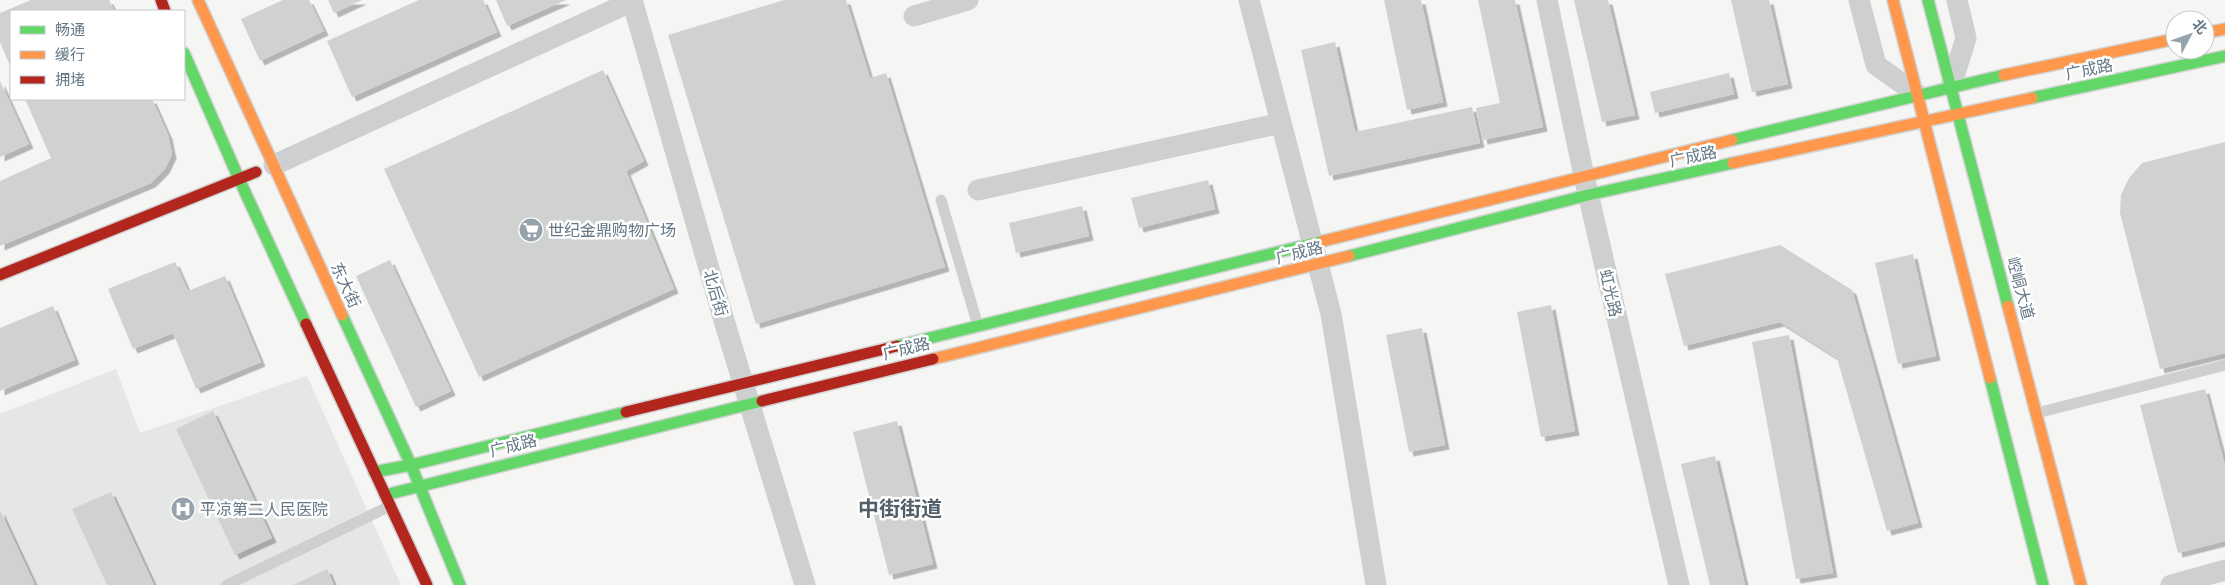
<svg xmlns="http://www.w3.org/2000/svg" width="2225" height="585" font-family="Overpass,'Noto Sans SC',sans-serif">
	<style>
		.built { fill: #e5e7e6 }
		.building { fill: #d0d1d1; filter: url(#shadow) }
		.lines { fill: none; stroke-linecap: round; stroke-linejoin: round }
		.fast-casing { stroke: #d1d3d3; stroke-width: 14 }
		.slow-casing { stroke: #d1d3d3; stroke-width: 14 }
		.jam-casing { stroke: #d1d3d3; stroke-width: 14 }
		.lane { stroke: #ced0d0; stroke-width: 11 }
		.street { stroke: #ced0d0; stroke-width: 21 }
		.fast { stroke: #63d668; stroke-width: 11 }
		.slow { stroke: #ff974d; stroke-width: 11 }
		.jam { stroke: #b3261e; stroke-width: 11 }
		.labels { text-anchor: middle; stroke-width: 5; stroke-linejoin: round; paint-order: stroke }
		.street-label { font-size: 16px; fill: #637785; stroke: #fff }
		.poi-label { font-size: 16px; fill: #637785; stroke: #fff; text-anchor: start }
		.district-label { font-size: 21px; font-weight: bold; fill: #52606a; stroke: #fff }
	</style>
	<defs>
		<filter id="shadow"><feDropShadow dx="4.5" dy="4.5" stdDeviation="0" flood-color="#0004"/></filter>
	</defs>
	<rect width="100%" height="100%" fill="#f5f5f3"/>
	<path class="built" d="M116 369 140 433 307 376 401 585H0V414Z"/>
	<path class="building" d="M31 0H109L114 11H11V68L0 42V13Z
		M283 0H309L324 31 260 61 241 19Z
		M328 0H362L334 13Z
		M419 0H483L497 32 352 97 327 41Z
		M496 0H566L507 26Z
		M784 0H846L870 78 886 73 945 267 756 324 668 35Z
		M1384 0H1421L1443 102 1407 110Z
		M1478 0H1515L1543 127 1483 140 1476 108 1500 103Z
		M1574 0H1608L1635 115 1602 122Z
		M1731 0H1769L1788 84 1752 92Z
		M1335 42 1355 132 1472 107 1480 143 1329 176 1301 50Z
		M603 70 644 161 626 171 674 289 479 377 384 169Z
		M1729 73 1734 94 1655 113 1650 92Z
		M0 81 29 144 0 157Z
		M25 99H152L168 135 172 154 165 169 151 183 0 246V181L51 158Z
		M2225 142V353L2160 369 2120 213 2121 195 2129 178 2142 163Z
		M1208 180 1215 209 1139 228 1131 198Z
		M1082 206 1089 236 1016 253 1009 223Z
		M1780 245 1852 290 1918 523 1887 531 1837 358 1780 322 1684 346 1665 274Z
		M1913 254 1936 356 1898 364 1875 263Z
		M390 260 451 391 416 407 356 276Z
		M175 262 188 291 225 276 261 362 196 389 173 333 133 349 108 289Z
		M1551 305 1575 431 1541 437 1517 312Z
		M53 306 75 360 0 391V328Z
		M1422 328 1445 445 1409 452 1386 335Z
		M1789 335 1833 573 1796 579 1752 342Z
		M2205 389 2225 466V541L2178 553 2140 405Z
		M213 411 272 538 235 555 176 429Z
		M897 421 933 564 889 575 853 432Z
		M1715 456 1745 585H1710L1681 464Z
		M111 492 154 585H107L72 509Z
		M0 510 35 585H0Z
		M327 569 334 585H293Z"/>
	<g class="lines">
		<defs>
			<path id="fast" d="M1928 0 2008 306
				M184 53 239 179 306 324
				M2032 98 2225 56
				M1732 140 2004 75
				M1349 256 1588 195 1733 163
				M342 315 411 465 460 585
				M897 346 1323 241
				M1990 378 2043 585
				M374 472 411 465 626 412
				M385 495 762 401"/>
			<path id="slow" d="M198 0 342 315
				M1893 0 1990 378
				M2205 33 2225 29
				M2004 75 2175 39
				M1733 163 2032 98
				M1323 241 1732 140
				M2008 306 2081 585
				M933 359 1349 256"/>
			<path id="jam" d="M161 0 165 11
				M0 275 256 172
				M306 324 427 585
				M762 401 933 359
				M626 412 897 346"/>
		</defs>
		<use href="#fast" class="fast-casing"/>
		<use href="#slow" class="slow-casing"/>
		<use href="#jam" class="jam-casing"/>
		<path class="lane" d="M941 200 978 326
			M2037 413 2225 365
			M227 585 390 506"/>
		<path class="street" d="M632 0 722 314 805 585
			M1249 0 1331 314 1376 585
			M1547 0 1584 176 1679 585
			M1859 0 1876 65 1917 94
			M914 16 968 0
			M1951 86 1966 38 1957 0
			M274 165 633 1
			M978 190 1281 123
			M2171 585 2225 570"/>
		<use href="#fast" class="fast"/>
		<use href="#slow" class="slow"/>
		<use href="#jam" class="jam"/>
	</g>
	<defs>
		<symbol id="supermarket-disc" viewBox="-11 -11 22 22"><circle r="9.5" fill="#96a3ac" stroke="#fff"/><path d="M-6-5.5h2.5l.6 2H6L4.5 2H-2.5L-4.4-4H-6ZM-1.5 3.2a1.3 1.3 0 1 0 .1 0ZM3 3.2a1.3 1.3 0 1 0 .1 0Z" fill="#fff"/></symbol>
		<symbol id="hospital-disc" viewBox="-11 -11 22 22"><circle r="9.5" fill="#96a3ac" stroke="#fff"/><path d="M-5-5h3v3.5h4V-5h3V5h-3V1.5h-4V5h-3Z" fill="#fff"/></symbol>
	</defs>
	<g fill-rule="evenodd">
		<use href="#supermarket-disc" x="517" y="216" width="28" height="28"/>
		<use href="#hospital-disc" x="169" y="495" width="28" height="28"/>
	</g>
	<g class="labels">
		<g class="street-label">
			<text transform="translate(2089 69) rotate(-12)" y="6">广成路</text>
			<text transform="translate(1693 156) rotate(-12)" y="6">广成路</text>
			<text transform="translate(1299 252) rotate(-14)" y="6">广成路</text>
			<text transform="translate(346 285) rotate(65)" y="6">东大街</text>
			<text transform="translate(2021 288) rotate(75)" y="6">崆峒大道</text>
			<text transform="translate(716 293) rotate(74)" y="6">北后街</text>
			<text transform="translate(1611 293) rotate(77)" y="6">虹光路</text>
			<text transform="translate(906 348) rotate(-14)" y="6">广成路</text>
			<text transform="translate(513 445) rotate(-14)" y="6">广成路</text>
		</g>
		<g class="poi-label">
			<text x="548" y="236">世纪金鼎购物广场</text>
			<text x="200" y="515">平凉第二人民医院</text>
		</g>
		<g class="district-label">
			<text x="900" y="516">中街街道</text>
		</g>
	</g>
	<rect x="10" y="10" width="175" height="90" fill="#ffffff" stroke="#c1c9ce"/>
	<rect x="20" y="26" width="25" height="8" fill="#63d668" stroke="#c1c9ce"/>
	<text x="55" y="35" font-size="15" fill="#637785">畅通</text>
	<rect x="20" y="51" width="25" height="8" fill="#ff974d" stroke="#c1c9ce"/>
	<text x="55" y="60" font-size="15" fill="#637785">缓行</text>
	<rect x="20" y="76" width="25" height="8" fill="#b3261e" stroke="#c1c9ce"/>
	<text x="55" y="85" font-size="15" fill="#637785">拥堵</text>
	<g transform="translate(2190 35) rotate(49)"><circle r="24" fill="#ffffff" stroke="#c1c9ce"/>
	<path d="M0-4L9 19L0 12L-9 19Z" fill="#96a3ac"/>
	<text y="-8" font-size="14" font-weight="bold" text-anchor="middle" fill="#637785">北</text>
	</g>
</svg>
